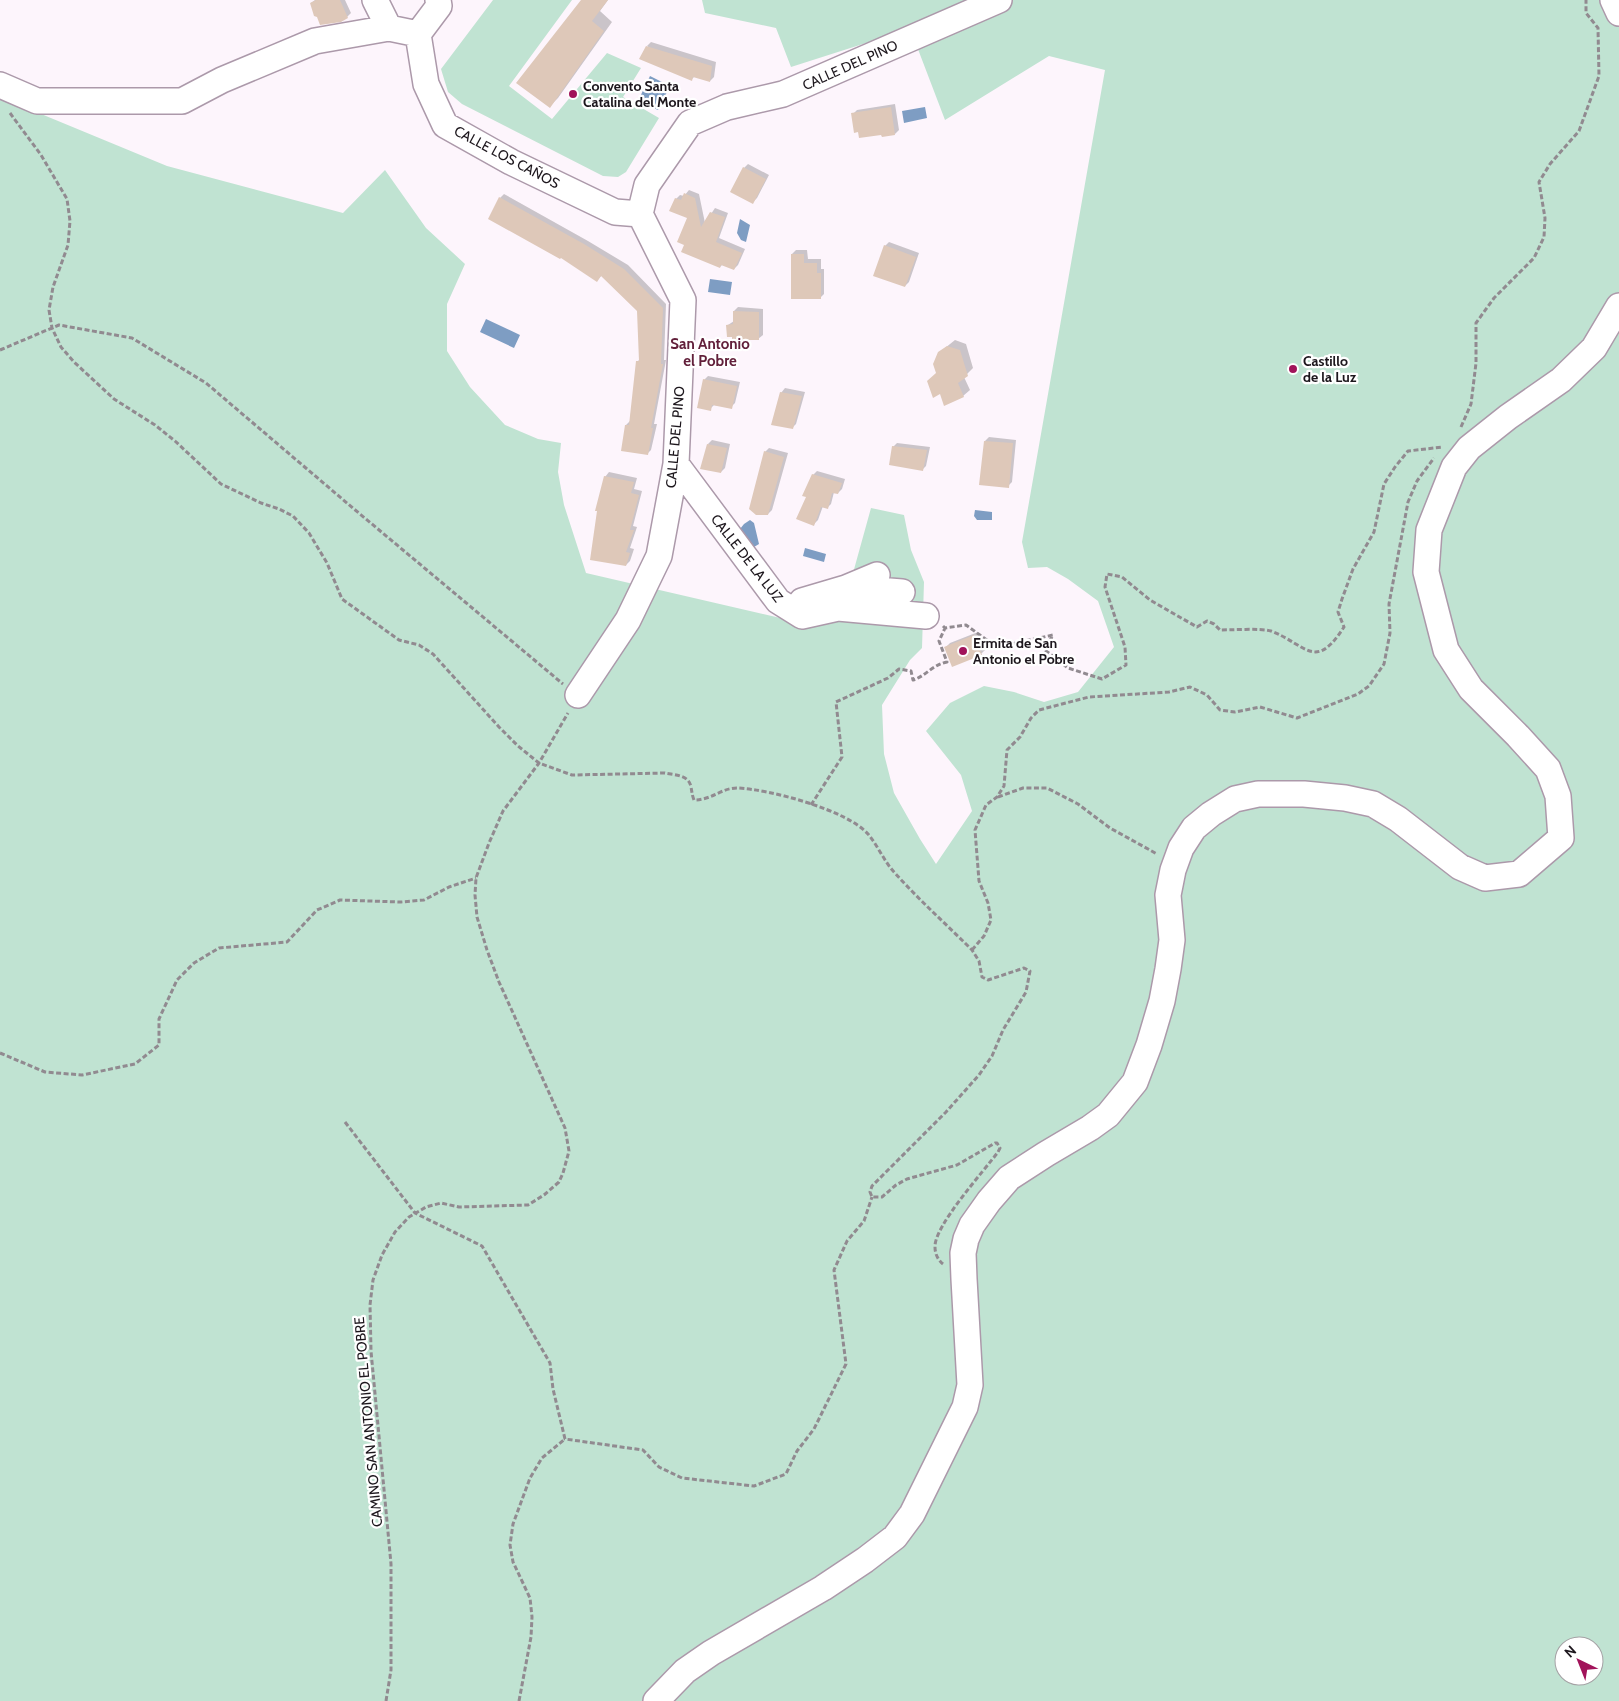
<svg xmlns="http://www.w3.org/2000/svg" width="1619" height="1701" font-family="Cabin,sans-serif">
	<style>
		.green { fill: #c0e3d2; fill-rule: evenodd }
		.water { fill: #7e9dc3 }
		.shadow { fill: #0003 }
		.building { fill: #dec8b9 }
		.lines { fill: none; stroke-linecap: round; stroke-linejoin: round }
		.minor-casing { stroke: #ac99aa; stroke-width: 28 }
		.path { stroke: #918a90; stroke-width: 3; stroke-dasharray: 5 2.5; stroke-linecap: butt }
		.minor { stroke: #fff; stroke-width: 25 }
		.poi-dot { fill: #a1135a; stroke: #fff; stroke-width: 2 }
		.labels { text-anchor: middle; stroke-width: 4.5; stroke-linejoin: round; paint-order: stroke }
		.street-label { font-size: 14px; fill: #1d171d; stroke: #fff }
		.poi-label { font-size: 14px; font-weight: bold; fill: #1d171d; stroke: #fff; text-anchor: start }
		.neighbourhood-label { font-size: 15px; font-weight: bold; fill: #62203b; stroke: #fff }
	</style>
	<rect width="100%" height="100%" fill="#fdf5fc"/>
	<path class="green" d="M493 0H572L509 86 552 119 607 53 641 68 623 97 659 118 626 172 618 177 603 176 462 104 448 92 441 69Z
		M702 0H1619V1701H0V97L167 166 343 213 385 170 426 228 465 264 447 304V351L470 387 505 425 538 439 561 443 558 472 564 505 586 573 811 625 840 620 871 508 904 515 911 550 924 582 922 648 910 660 882 705 884 754 894 793 920 839 936 864 972 811 961 775 926 731 950 703 984 686 1014 692 1044 702 1078 692 1114 647 1098 601 1068 579 1047 567 1028 568 1022 542 1105 70 1049 56 945 120 916 44 888 36 791 67 776 28 705 13ZM1564 1646H1594V1676H1564Z"/>
	<path class="water" d="M650 76 670 86 658 110 638 101Z
		M925 107 927 118 904 123 902 111Z
		M740 219 750 225 746 242 741 240 737 233Z
		M710 279 732 282 730 295 708 292Z
		M486 319 520 335 514 348 480 332Z
		M975 510 992 512V520H977L974 516Z
		M750 520 754 523 759 544 754 547 740 529 744 524Z
		M805 548 826 554 824 562 803 556Z"/>
	<path class="shadow" d="M315 0H345L351 13 347 17 318 16 311 3Z
		M583 0H608L600 11 612 22 558 98 550 106Z
		M651 42 716 62 714 77 710 81 695 76 692 79 647 46Z
		M895 104 899 130 895 134 853 114 857 110Z
		M748 164 769 175 757 198 753 202 744 168Z
		M689 190 699 194 705 223 715 208 728 213 719 238 745 249 738 265 734 269 723 264 720 267 676 199 680 195 684 196Z
		M504 194 588 241 628 265 666 304 664 360H666L654 424H657L651 450 647 454 626 425 630 421 637 362 640 359 638 310 602 275 597 280 500 198Z
		M889 242 919 253 909 282 905 286 885 246Z
		M796 250H807L808 259H821V269H824V294L820 298 792 254Z
		M738 307 763 309V335L758 339 728 325 734 321V311Z
		M955 340 966 344 973 368 964 377 970 390 963 396 938 372 940 352Z
		M708 376 740 382 735 403 731 407 714 405 710 409 704 380Z
		M785 388 805 392 796 424 792 428 781 393Z
		M989 437 1016 440 1012 482 1008 486 985 441Z
		M712 440 730 444 725 468 721 472 708 444Z
		M897 443 930 447 926 466 922 470 893 447Z
		M769 448 788 453 772 510 768 514 765 452Z
		M817 471 845 479 842 489 838 493 834 492 831 504 827 508 823 506 818 520 814 524 808 497 813 475Z
		M609 472 637 478 634 489 642 491 633 526 637 527 630 548 634 549 630 561 626 565 605 477Z
		M978 632 985 650 981 654 946 647 950 643Z"/>
	<path class="building" d="M316 0H340L348 18 341 22 320 25 317 17 314 16 310 3Z
		M581 0H608L592 21 604 31 550 108 516 83Z
		M646 46 712 66 710 82 693 77 692 81 639 59Z
		M891 107 895 135 882 137 881 135 859 138 858 132 854 133 851 113Z
		M743 167 766 179 753 204 730 192Z
		M684 193 695 198 701 227 710 212 725 217 716 242 742 253 734 270 721 265 720 268 681 252 684 245 677 242 687 218 669 211 675 198 681 200Z
		M499 197 584 244 624 269 663 308 661 364H663L651 428H653L648 455 621 451 625 425H629L636 361H639L637 311 601 276 597 282 561 258 560 259 488 219Z
		M884 245 916 257 905 287 873 276Z
		M791 254H804V263H817V273H821V299H791Z
		M733 311 759 312V340H732V337H727L726 325 733 324Z
		M947 346 960 350 968 376 958 383 964 397 944 406 940 394 933 398 927 381 936 373 933 364 938 352Z
		M703 379 737 386 732 409 712 405 711 411 697 408Z
		M780 392 802 396 793 429 771 425Z
		M984 441 1013 443 1009 488 979 485Z
		M707 444 727 448 721 473 700 469Z
		M892 446 927 450 923 471 889 465Z
		M764 451 784 457 768 515H756L749 509Z
		M812 474 842 483 838 494 832 493 828 509 821 507 814 526 796 519 806 497 802 496Z
		M604 476 634 482 631 493 639 495 630 530H634L626 552 630 553 626 566 590 560 597 511H595Z
		M974 635 982 655 952 667 944 647Z"/>
	<g class="lines">
		<defs>
			<path id="minor" d="M375 0 389 28
				M438 0 439 6 418 34 426 84 445 125 511 162 615 212 640 214
				M1613 0 1619 13
				M0 85 37 101H182L222 80 315 41 389 28 418 34
				M676 464 778 601 802 616 838 608 926 616
				M852 588 902 592
				M802 601 846 588 877 575
				M578 695 628 620 659 556 676 464 683 300 640 214 647 185 690 123 727 107 783 94 999 0
				M656 1701 685 1671 711 1653 823 1588 865 1560 895 1537 912 1514 965 1407 970 1385 964 1279 963 1253 966 1239 972 1225 989 1201 1009 1178 1046 1154 1090 1128 1108 1115 1135 1082 1149 1045 1162 1001 1168 969 1172 940 1168 895 1173 870 1181 848 1194 828 1211 814 1235 799 1258 794H1304L1345 798 1373 804 1398 819 1460 867 1485 878 1519 874 1561 838 1558 796 1548 769 1518 736 1471 689 1446 650 1426 572 1429 530 1454 467 1469 448 1508 417 1561 380 1594 348 1619 306"/>
		</defs>
		<use href="#minor" class="minor-casing"/>
		<path class="path" d="M10 113 41 155 67 199 70 221 68 245 53 287 49 310 52 328 61 347 74 362 114 399 155 425 175 441 221 484 261 503 279 509 293 516 309 533 327 563 342 599 399 640 419 645 433 654 499 727 518 746 539 763 572 775 665 773C675 775 689 775 691 787 692 792 692 795 694 800 712 800 721 788 737 788 769 789 847 810 868 834 878 846 884 861 894 872 918 899 946 924 972 950L979 961 982 977 988 980 1024 968 1030 971 1026 992 1003 1030 992 1056 979 1075 946 1112 872 1186 870 1192 872 1197H882L896 1185 907 1179 957 1165 995 1143H997L1000 1148 998 1152C984 1171 934 1226 935 1247 935 1254 938 1260 943 1264
			M0 350 59 325 132 338 206 383 354 509 563 684
			M1461 427 1471 404 1476 363V323L1494 298 1534 258 1544 237 1545 218 1539 182 1550 164 1579 131 1599 76 1598 28 1586 13V0
			M943 626 945 628 966 625 991 643 1011 644 1053 635 1045 650 1068 668 1102 679 1126 665 1125 647 1105 587 1107 574 1122 577 1150 600 1197 627 1207 621 1214 624 1220 630C1231 630 1261 628 1271 631 1307 645 1315 672 1344 627L1338 612 1342 599 1353 569 1374 532 1384 484 1395 467 1408 451 1443 447
			M998 797 1023 788H1047L1078 804 1110 828 1157 854
			M811 805 842 757 836 702 888 678 899 669 911 671 913 680C926 676 932 665 947 662L939 641 945 628
			M972 950 984 936 991 920 988 903 979 881 975 830 986 805 997 797 1004 786 1007 750 1020 737 1031 718 1039 710 1089 697 1169 692 1190 687 1207 695 1220 710 1235 712 1260 707 1297 718 1358 694 1369 686 1384 664 1390 633 1389 604 1408 502 1417 481 1434 458
			M0 1053 45 1072 82 1075 135 1064 159 1045V1019L177 980 194 963 219 948 287 942 317 910 340 900 401 902 424 900 449 887 476 878
			M345 1122 415 1213 482 1246 550 1363 553 1389 565 1439 643 1450 659 1467 682 1478 754 1486 786 1474 797 1451 814 1429 846 1364 834 1270 847 1241 864 1221 872 1197
			M386 1701 391 1670V1564L371 1351 370 1305 373 1280 382 1255 395 1232 409 1217 426 1207 441 1203 459 1207 528 1205 544 1195 559 1182 563 1173 569 1151 565 1128 499 982 487 950 477 917 475 895 476 878 489 843 503 811 539 763 568 713
			M519 1701 531 1637 532 1617 530 1598 513 1562 510 1545 513 1524 530 1478 542 1458 565 1439"/>
		<use href="#minor" class="minor"/>
	</g>
	<g class="poi-dot">
		<circle cx="573" cy="94" r="5"/>
		<circle cx="1293" cy="369" r="5"/>
		<circle cx="963" cy="651" r="5"/>
	</g>
	<g class="labels">
		<g class="street-label">
			<text transform="translate(850 65) rotate(-24)" y="5">CALLE DEL PINO</text>
			<text transform="translate(507 157) rotate(28)" y="5">CALLE LOS CAÑOS</text>
			<text transform="translate(675 437) rotate(-85)" y="5">CALLE DEL PINO</text>
			<text transform="translate(747 558) rotate(52)" y="5">CALLE DE LA LUZ</text>
			<text transform="translate(368 1422) rotate(-95)" y="5">CAMINO SAN ANTONIO EL POBRE</text>
		</g>
		<g class="poi-label">
			<text x="583" y="91">Convento Santa<tspan x="583" dy="16">Catalina del Monte</tspan></text>
			<text x="1303" y="366">Castillo<tspan x="1303" dy="16">de la Luz</tspan></text>
			<text x="973" y="648">Ermita de San<tspan x="973" dy="16">Antonio el Pobre</tspan></text>
		</g>
		<g class="neighbourhood-label">
			<text x="710" y="349">San Antonio<tspan x="710" dy="17">el Pobre</tspan></text>
		</g>
	</g>
	<g transform="translate(1579 1661) rotate(317)"><circle r="24" fill="#ffffff" stroke="#a5a2a5"/>
	<path d="M0-4L9 19L0 12L-9 19Z" fill="#a1135a"/>
	<text y="-8" font-size="14" font-weight="bold" text-anchor="middle" fill="#1d171d">N</text>
	</g>
</svg>
